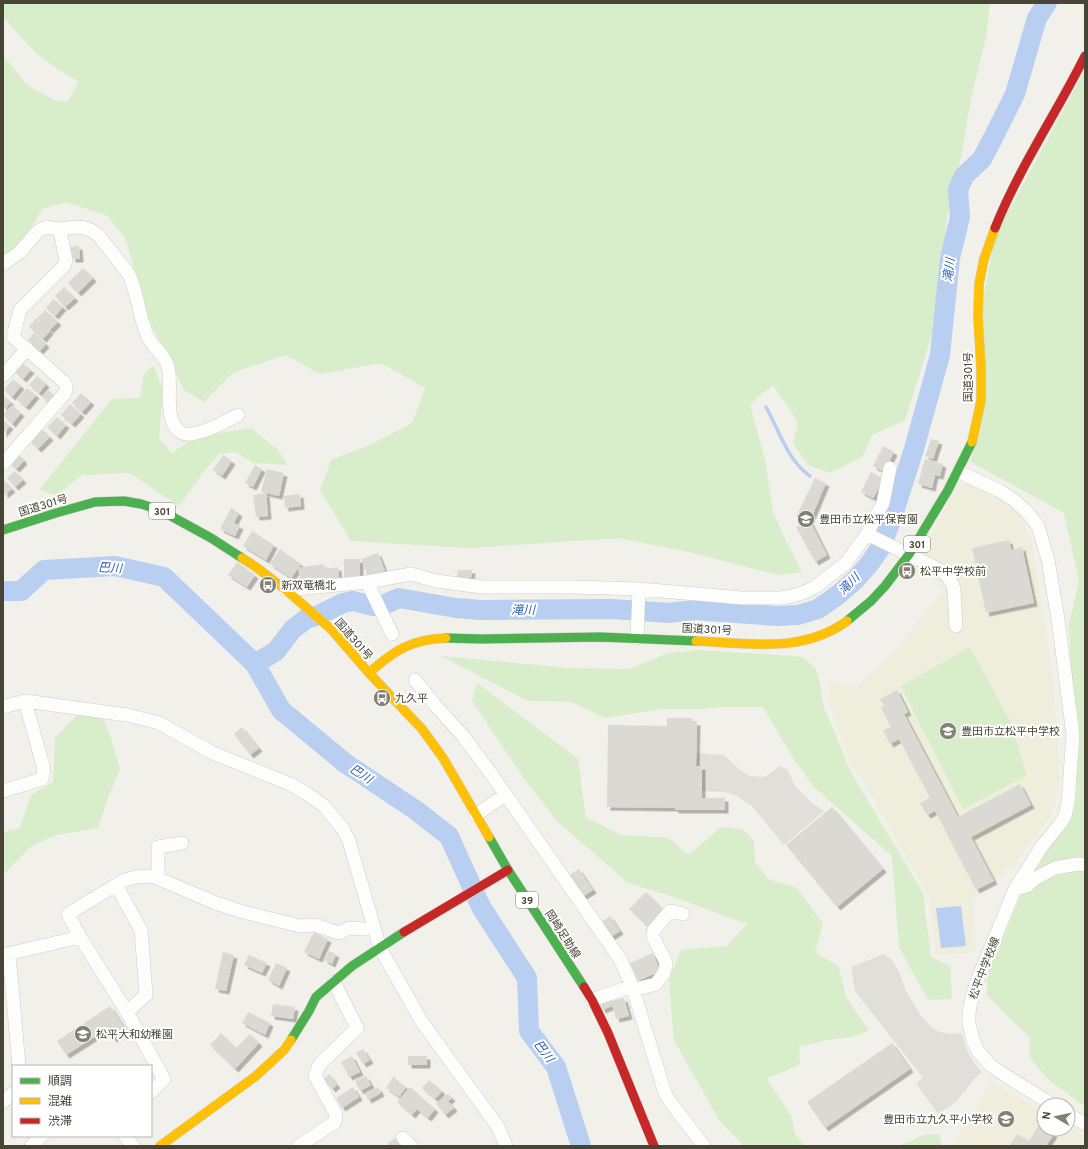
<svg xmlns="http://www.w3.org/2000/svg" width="1088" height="1149" font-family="Overpass,'Noto Sans JP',sans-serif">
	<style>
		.education { fill: #efeedc }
		.green { fill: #d8edc9 }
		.parking { fill: #e0dfda }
		.water { fill: #b8cff1 }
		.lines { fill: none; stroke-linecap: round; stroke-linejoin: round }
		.stream { stroke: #b8cff1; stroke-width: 3.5 }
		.river { stroke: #b8cff1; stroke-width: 20 }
		.building { fill: #dbd9d3; filter: url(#shadow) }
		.street-casing { stroke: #cfcec7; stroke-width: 14 }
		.fast-casing { stroke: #d1d0c1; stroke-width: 10 }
		.slow-casing { stroke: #d1d0c1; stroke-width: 10 }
		.jam-casing { stroke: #d1d0c1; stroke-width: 10 }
		.street { stroke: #fdfdfc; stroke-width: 13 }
		.fast { stroke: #4caf50; stroke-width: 9 }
		.slow { stroke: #ffc107; stroke-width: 9 }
		.jam { stroke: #c62828; stroke-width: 9 }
		.labels { text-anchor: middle; stroke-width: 4; stroke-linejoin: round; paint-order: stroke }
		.shield { fill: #fff; stroke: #7f7d72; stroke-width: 1 }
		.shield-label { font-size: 10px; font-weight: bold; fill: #484536 }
		.street-label { font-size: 11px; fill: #484536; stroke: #fff }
		.poi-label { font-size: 11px; fill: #484536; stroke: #fff; text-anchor: start }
		.water-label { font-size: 12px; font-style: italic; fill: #295eba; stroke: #fff }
	</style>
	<defs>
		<filter id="shadow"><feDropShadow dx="3.5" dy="3.5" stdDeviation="0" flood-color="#0004"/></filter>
	</defs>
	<rect width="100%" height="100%" fill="#f1f0ea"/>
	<path class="education" d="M969 481 1013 505 1030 522 1025 527 1032 543 1053 676 1060 779 1054 808 1049 820 1027 847 1016 864 1003 873 973 899 976 952 936 955 929 896 863 781 850 764 828 699 829 681 857 686 896 649 943 592 935 576 915 574 921 557 957 485Z
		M991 1081 1044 1112V1129H1068V1126L1085 1136V1146H953Z"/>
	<path class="green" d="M3 3H990L986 37 972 94 958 173 947 217 942 271 934 328 905 420 872 435 863 456 830 473 808 465 793 443 798 422 773 385 750 404 765 460 773 512 786 541 802 572 778 575 689 552 618 538 469 548 351 541 320 490 331 460 367 446 412 423 425 388 381 363 320 374 286 355 234 372 204 402 184 390 146 313 126 240 108 216 66 202 42 209 26 236 3 260V55L27 85 56 101 67 102 79 82 59 70 36 53 3 17Z
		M1085 70V1107L1048 1079 1029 1057 1030 1037 1008 1017 987 995V975L1030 874 1056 838 1074 812 1077 788 1069 625 1079 581 1064 513 971 462 983 301 995 236Z
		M153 365 163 390 159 439 172 453 195 437 251 428 278 450 288 465 253 463 236 452 219 454 205 470 179 506 130 473 82 475 56 496 40 489 112 399 140 398 144 374Z
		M970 647 1009 719 1027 775 963 809 901 686Z
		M700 650 803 657 816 669 821 689 823 705 835 733 850 771 923 893 931 957 950 966 952 999 928 1000 899 947 892 856 814 787 795 761 763 707H720L703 709H661L605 718 572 702 528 701 441 656 568 668 628 669 669 653Z
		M477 683 578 759 586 818 622 835 668 838 689 855 721 827 744 830 754 840 755 862 768 879 797 888 823 924 815 952 839 967 846 997 869 1031 852 1037 827 1040 799 1047 800 1064 767 1079 791 1115 795 1134 804 1146H744L719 1120 674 1040 669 980 681 950 727 946 747 924 674 897 628 883 558 822 525 780 472 701Z
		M78 714 103 718 111 738 120 769 108 798 98 828 56 835 30 847 3 875V832L20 828 31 795 53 782 55 738Z
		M939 1134 942 1146H899L924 1135Z"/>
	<path class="parking" d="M697 753 724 755 740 770 750 776 765 777 780 766 788 770 795 786 812 803 824 811 784 845 752 806 737 796 730 793 723 792 702 791 703 767 696 766Z
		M884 954 892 960 899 972 906 991 919 1013 930 1026 939 1032 951 1034 962 1033 967 1051 975 1064 982 1072 976 1077 956 1102 938 1114 916 1083 923 1078 855 991 851 967Z"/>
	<path class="water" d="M961 906 966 946 941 948 936 908Z"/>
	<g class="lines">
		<path class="stream" d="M766 407C779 430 787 460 810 476"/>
		<path class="river" d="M3 591H21L44 570 115 566 164 577 255 664 281 710 345 763 417 811 449 836 481 907 527 978 529 1031 556 1067 581 1146
			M255 664 276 651 293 629 306 619 319 615 343 603 353 601 373 606 383 605 399 598 456 608 480 610 612 609 669 613 694 610 777 616 798 615 818 609 838 595 856 579 870 563 881 547 892 518 914 449 940 355 950 258 960 217 958 190 964 176 982 159 994 136 1015 94 1037 18 1047 3"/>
	</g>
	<path class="building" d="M79 246 80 259H72L71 247Z
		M83 268 93 278 78 293 68 283Z
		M64 287 75 298 65 307 55 296Z
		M53 299 63 307 55 316 46 308Z
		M45 310 58 322 50 330 37 318Z
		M36 318 50 331 43 339 29 327Z
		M34 333 46 344 40 351 28 340Z
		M21 362 31 370 23 379 14 371Z
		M37 376 46 384 39 393 29 385Z
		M13 379 21 386 12 397 4 390Z
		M27 388 36 395 26 407 17 400Z
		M48 390 54 395 48 402 42 397Z
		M81 393 91 402 82 412 72 403Z
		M3 395 11 402 3 411Z
		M70 404 81 414 72 424 61 415Z
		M12 405 21 413 12 424 3 415Z
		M57 417 66 425 57 436 47 427Z
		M3 420 10 426 3 434Z
		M41 428 50 437 38 449 29 440Z
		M931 439 939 441 933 459 925 456Z
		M883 446 894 452 884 472 873 466Z
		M18 454 24 461 16 469 9 462Z
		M223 455 232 461 222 476 213 470Z
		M925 459 943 464 940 476 935 475 932 488 918 484Z
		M255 465 262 469 253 487 245 483Z
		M267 469 284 473 279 496 261 492Z
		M15 471 23 480 15 487 7 478Z
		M871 472 884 479 873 498 861 492Z
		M815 478 826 483 810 521 827 555 815 562 796 527 806 522 796 517Z
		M4 480 12 489 4 495 3 481Z
		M266 493 268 516 256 517 253 495Z
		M300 494 301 506 285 508 284 496Z
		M231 508 239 513 234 523 240 526 235 536 220 529Z
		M252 531 274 545 266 560 243 546Z
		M1009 540 1011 550 1022 547 1034 603 986 613 972 548Z
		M280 549 301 564 291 578 270 564Z
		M378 553 385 571 368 577 361 559Z
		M344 559H360V577L344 578Z
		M237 562 255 575 247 587 228 575Z
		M323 564 324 569 338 567 339 578 301 583 298 568Z
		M458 570H472L471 578H457Z
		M897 690 908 712 904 714 958 817 1020 784 1031 805 971 837 994 881 976 890 935 811 927 815 920 803 930 798 899 739 890 744 883 730 891 727 881 708 884 706 880 699Z
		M667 718H692V722H697L696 766H702V798H725V810H675V808L607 807 608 725 667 726Z
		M242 727 259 748 250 755 234 734Z
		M832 807 883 869 837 907 786 845Z
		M579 869 593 890 582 897 568 876Z
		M646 892 665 911 648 927 629 909Z
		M610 916 620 931 609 938 599 924Z
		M314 932 328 939 319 959 304 952Z
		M329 951 336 954 332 964 324 960Z
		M223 952 234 955 226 991 215 989Z
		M653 953 660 971 638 981 630 963Z
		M249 955 267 963 262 973 244 965Z
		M276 963 287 968 279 986 268 980Z
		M609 997 612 1006 602 1010 599 1001Z
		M624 998 629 1016 616 1019 611 1001Z
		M273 1004 295 1007 293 1019 271 1016Z
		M110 1006 126 1030 113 1039 107 1029 66 1055 57 1041Z
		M248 1012 270 1023 265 1035 242 1023Z
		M221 1033 236 1048 250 1034 259 1043 235 1069 210 1045Z
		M892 1043 910 1069 825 1128 807 1102Z
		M363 1049 370 1060 363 1064 356 1053Z
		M352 1056 360 1072 349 1077 341 1062Z
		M408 1056H427V1065H408Z
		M329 1074 337 1085 332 1089 324 1079Z
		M366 1076 371 1085 360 1091 355 1081Z
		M393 1077 406 1087 399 1097 386 1088Z
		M429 1080 442 1091 435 1099 422 1088Z
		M353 1087 359 1097 342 1108 336 1098Z
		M378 1087 381 1093 368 1100 365 1093Z
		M410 1087 435 1109 428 1118 417 1109 412 1115 397 1102Z
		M448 1094 452 1098 448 1101 454 1108 445 1115 436 1103Z
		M1039 1125 1044 1128V1129H1046L1054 1134 1046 1146H1009L1017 1134 1029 1141Z
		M395 1138 401 1146H389L387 1144Z"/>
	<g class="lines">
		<defs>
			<path id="street" d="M60 229C77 227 85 224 99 236 106 245 114 255 121 264 124 268 128 272 130 277 138 295 139 316 147 335 152 347 165 354 168 367 173 386 162 422 182 433 194 439 227 421 238 415
				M3 264 20 252 38 231 46 227 60 229 61 236 66 260 64 266 20 310 13 337 64 382C67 386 67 388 65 393L3 464
				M3 376 27 349
				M959 472 998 490 1014 500 1027 512 1038 526 1048 560 1058 619 1073 735 1068 802 1065 816 1060 824 1042 846 1015 889 977 981 970 1006 969 1014V1024L974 1043 978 1051 990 1065 1003 1074 1053 1105
				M867 534 942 571C948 577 952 581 954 589L956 626
				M367 582 392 634
				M286 590 367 582 411 574 436 581 482 587H573L639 589 742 598H781L792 596 805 592 815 587 846 563 867 534 883 503 890 468
				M637 638 639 589
				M415 680 435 705 463 736 492 775 620 959 632 986 665 1093 671 1103 704 1146
				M3 707 25 701 127 715 159 723 213 753 290 784 306 793 324 806 343 829 349 841 380 948 422 1022 498 1127 506 1146
				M3 791 42 779 44 769 25 701
				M476 815 505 795
				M158 878V847L182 843
				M116 885 125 880 136 877 152 876 216 903 243 912 300 926 315 925 339 933 349 928 364 929
				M1015 889 1027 886 1036 878 1055 868 1077 864 1085 865
				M9 954 19 1066
				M3 955 80 937
				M633 990 656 984 664 973 666 965 665 960 653 937V933L654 930 670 911 683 914
				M592 1000 632 986
				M127 1012 146 995 141 930 116 885 68 914 80 937 127 1012 164 1079 151 1092
				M3 1102 13 1093
				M1068 1114 1085 1124
				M125 1136 133 1146
				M403 1138 411 1146
				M31 1146 42 1136
				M299 1146 335 1122 336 1114 315 1076 319 1065 357 1028 334 982"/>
			<path id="fast" d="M3 530 56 513 95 502 124 501 141 504 160 510 211 538 242 558
				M847 621 871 601 885 586 910 553 948 490 972 442
				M446 638 481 639 600 637 696 641
				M489 837 508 870 584 987
				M291 1040 309 1011 316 997 352 966 404 932"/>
			<path id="slow" d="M972 442 981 401V367L978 317 979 284 984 259 995 228
				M242 558 256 567 286 590 331 629 369 673C393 651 412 639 446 638
				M696 641C748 643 802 654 847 621
				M369 673 422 729 443 758 489 837
				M160 1146 256 1076 284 1050 291 1040"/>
			<path id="jam" d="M995 228C1019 168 1056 114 1085 56
				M404 932 508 870
				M584 987 592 1000 608 1033 654 1146"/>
		</defs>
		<use href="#street" class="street-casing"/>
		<use href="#fast" class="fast-casing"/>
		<use href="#slow" class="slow-casing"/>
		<use href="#jam" class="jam-casing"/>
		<use href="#street" class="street"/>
		<use href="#fast" class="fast"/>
		<use href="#slow" class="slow"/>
		<use href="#jam" class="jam"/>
	</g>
	<defs>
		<symbol id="school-disc" viewBox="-11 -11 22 22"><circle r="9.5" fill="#838175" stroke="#fff"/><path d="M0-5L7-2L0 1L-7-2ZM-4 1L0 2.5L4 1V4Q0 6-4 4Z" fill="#fff"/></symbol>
		<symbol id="bus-disc" viewBox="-11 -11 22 22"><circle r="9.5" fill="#838175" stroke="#fff"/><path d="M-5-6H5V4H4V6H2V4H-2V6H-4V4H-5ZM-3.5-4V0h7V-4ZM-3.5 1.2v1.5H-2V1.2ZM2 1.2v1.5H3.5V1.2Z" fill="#fff"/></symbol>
	</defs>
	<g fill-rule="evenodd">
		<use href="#school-disc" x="796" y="509" width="20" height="20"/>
		<use href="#bus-disc" x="897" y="561" width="20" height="20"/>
		<use href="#bus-disc" x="258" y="575" width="20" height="20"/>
		<use href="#bus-disc" x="372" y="688" width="20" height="20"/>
		<use href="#school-disc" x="938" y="721" width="20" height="20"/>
		<use href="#school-disc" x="73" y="1024" width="20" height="20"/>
		<use href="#school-disc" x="996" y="1109" width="20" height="20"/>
	</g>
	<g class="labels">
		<g class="shield">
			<rect x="149" y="503" width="26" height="16" rx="3"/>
			<rect x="904" y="536" width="26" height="16" rx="3"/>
			<rect x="516" y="892" width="22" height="16" rx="3"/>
		</g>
		<g class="shield-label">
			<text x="162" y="515">301</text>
			<text x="917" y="548">301</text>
			<text x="527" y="904">39</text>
		</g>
		<g class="street-label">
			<text transform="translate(968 377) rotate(-90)" y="4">国道301号</text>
			<text transform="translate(43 505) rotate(-17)" y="4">国道301号</text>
			<text transform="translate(707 629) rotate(3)" y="4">国道301号</text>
			<text transform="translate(354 639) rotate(49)" y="4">国道301号</text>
			<text transform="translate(563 934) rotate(57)" y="4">岡崎足助線</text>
			<text transform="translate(984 968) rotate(-69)" y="4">松平中学校線</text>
		</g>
		<g class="poi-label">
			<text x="819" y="523">豊田市立松平保育園</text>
			<text x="920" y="575">松平中学校前</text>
			<text x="281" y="589">新双竜橋北</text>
			<text x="395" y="702">九久平</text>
			<text x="961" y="735">豊田市立松平中学校</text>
			<text x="96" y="1038">松平大和幼稚園</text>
			<text x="993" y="1123" text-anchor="end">豊田市立九久平小学校</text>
		</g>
		<g class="water-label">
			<text transform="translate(949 270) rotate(-83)" y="4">滝川</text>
			<text transform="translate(110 568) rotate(3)" y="4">巴川</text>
			<text transform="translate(849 584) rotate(-45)" y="4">滝川</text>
			<text x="523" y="614">滝川</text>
			<text transform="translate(361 774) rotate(33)" y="4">巴川</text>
			<text transform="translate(544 1051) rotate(53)" y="4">巴川</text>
		</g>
	</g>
	<rect width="1088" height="1149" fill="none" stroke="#484536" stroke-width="8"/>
	<rect x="12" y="1065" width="140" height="72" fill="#ffffff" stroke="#b6b5af"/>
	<rect x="20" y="1078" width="20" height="6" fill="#4caf50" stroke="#b6b5af"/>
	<text x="48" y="1085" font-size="12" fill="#484536">順調</text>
	<rect x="20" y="1098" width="20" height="6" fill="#ffc107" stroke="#b6b5af"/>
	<text x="48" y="1105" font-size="12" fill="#484536">混雑</text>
	<rect x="20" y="1118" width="20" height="6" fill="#c62828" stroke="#b6b5af"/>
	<text x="48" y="1125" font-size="12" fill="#484536">渋滞</text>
	<g transform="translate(1056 1117) rotate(279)"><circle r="19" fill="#ffffff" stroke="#b6b5af"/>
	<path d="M0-3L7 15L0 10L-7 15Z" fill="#838175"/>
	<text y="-6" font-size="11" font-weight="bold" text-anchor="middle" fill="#484536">N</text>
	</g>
</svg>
